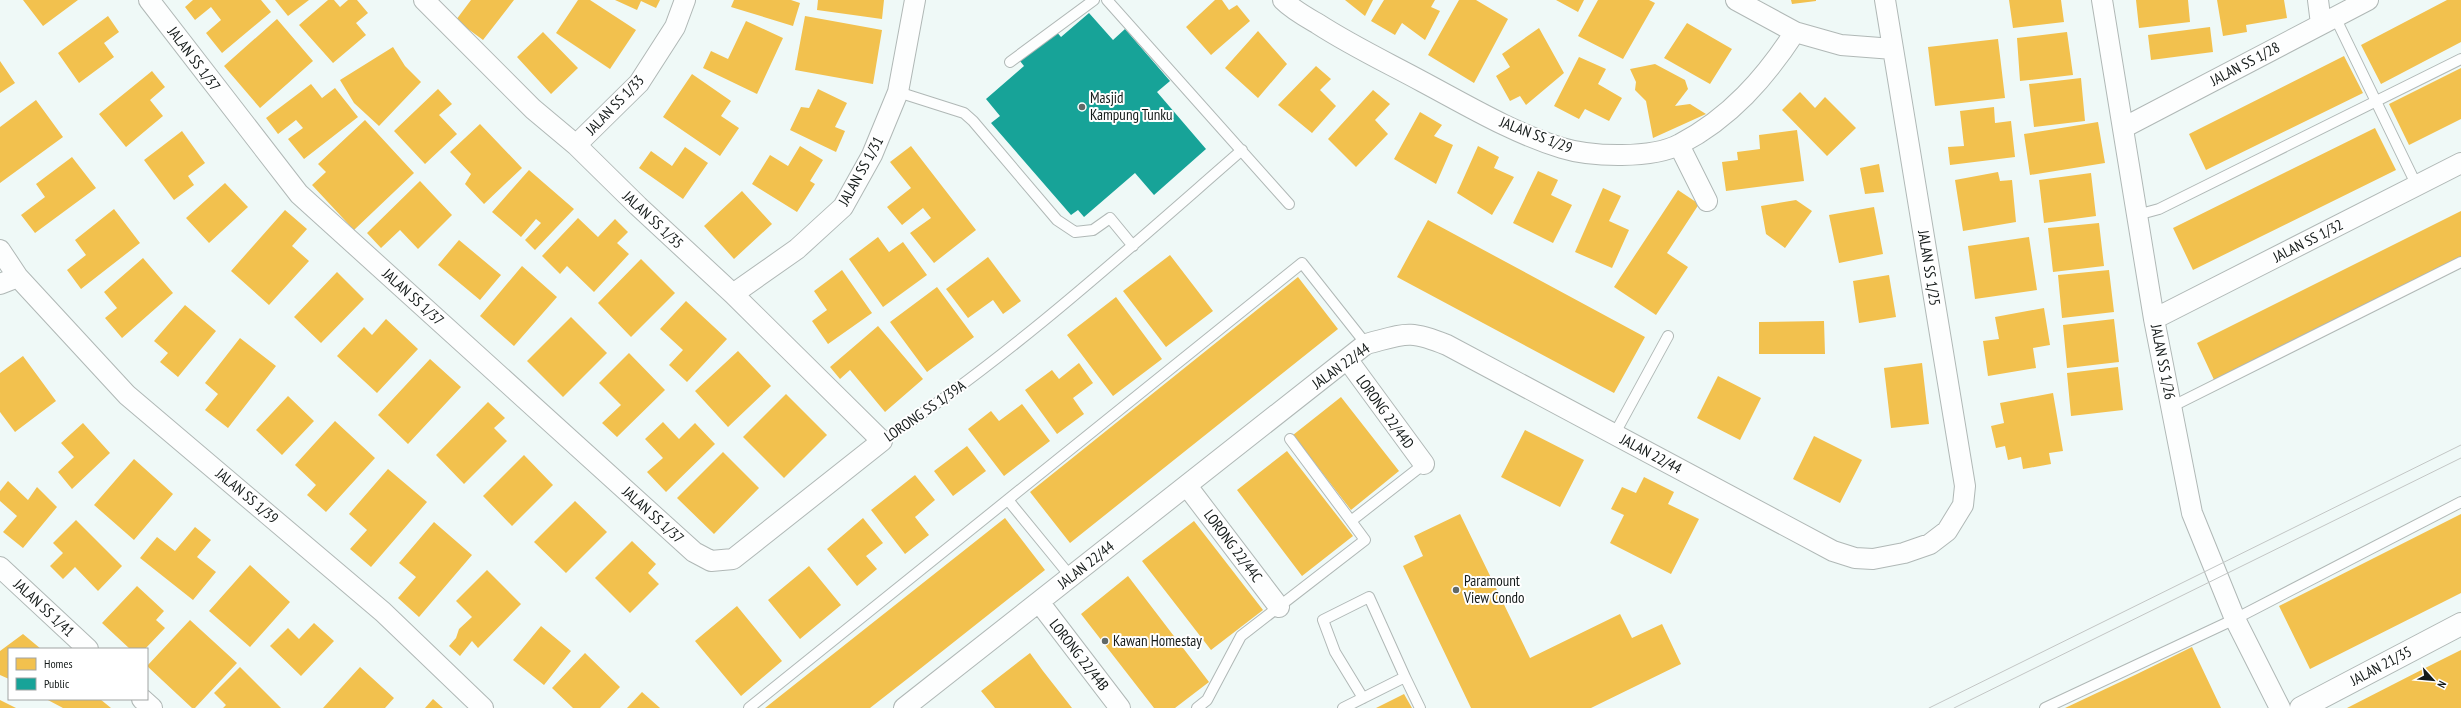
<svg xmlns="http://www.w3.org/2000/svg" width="2461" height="708" font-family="'PT Sans Narrow',sans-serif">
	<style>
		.homes { fill: #f2c14e }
		.public { fill: #17a398 }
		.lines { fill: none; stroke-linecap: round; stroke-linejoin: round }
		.lane-casing { stroke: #b0b8b6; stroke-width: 12 }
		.street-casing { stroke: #b0b8b6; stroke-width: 22 }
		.secondary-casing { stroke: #b0b8b6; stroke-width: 24 }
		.lane { stroke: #fdfefe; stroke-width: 10 }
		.street { stroke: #fdfefe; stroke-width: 20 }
		.secondary { stroke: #fdfefe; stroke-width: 22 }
		.tram { stroke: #c3c6c5; stroke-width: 1 }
		.poi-dot { fill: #616967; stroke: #fff; stroke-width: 1.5 }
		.labels { text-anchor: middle; stroke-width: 4; stroke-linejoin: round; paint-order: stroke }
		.street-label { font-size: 15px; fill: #151b1a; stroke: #fff }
		.poi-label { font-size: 15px; fill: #151b1a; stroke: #fff; text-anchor: start }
	</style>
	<rect width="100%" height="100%" fill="#eff9f7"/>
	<path class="homes" d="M23 0H78L43 26Z
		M193 0H261L271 12 222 53 206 33 221 20 211 7 195 20 185 7Z
		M275 0H309L288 16Z
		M328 0H334L340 7 348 0H357L368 13 356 23 366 35 333 63 299 25Z
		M471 0H514L483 40 456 20Z
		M578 0H590L636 30 610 69 556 33Z
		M615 0H660L656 8 641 1 637 10Z
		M734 0H791L800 3 793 26 731 7Z
		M818 0H884L882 19 817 10Z
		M1215 0H1222L1229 10 1237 5 1250 21 1211 55 1186 27Z
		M1345 0H1373L1365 16Z
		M1384 0H1435L1431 7 1440 11 1425 40 1402 23 1395 35 1371 21Z
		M1459 0H1476L1508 19 1474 83 1428 55Z
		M1556 0H1584L1578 12Z
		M1598 0H1649L1655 3 1623 59 1578 36Z
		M1791 0H1816V1L1792 4Z
		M2009 0H2061L2064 22 2013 28Z
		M2136 0H2188L2190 22 2139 28Z
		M2217 0H2284L2287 18 2246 25 2247 32 2223 36Z
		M2447 0H2461V42L2381 84 2361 45Z
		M108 16 119 32 104 43 114 57 79 83 58 53Z
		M805 16 882 30 873 84 795 70Z
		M277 19 313 61 260 108 224 66Z
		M746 21 783 38 757 94 703 68 711 51 728 59Z
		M1687 23 1732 49 1710 84 1664 58Z
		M2210 27 2213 52 2151 60 2148 35Z
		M1539 28 1564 73 1526 105 1520 96 1510 101 1496 76 1510 67 1502 54Z
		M1258 31 1287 64 1258 98 1225 68Z
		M543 32 578 68 551 94 517 57Z
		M2067 32 2073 75 2020 81 2017 38Z
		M1998 39 2005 98 1935 106 1928 47Z
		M393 47 405 66 421 82 379 126 354 103 340 80Z
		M2344 56 2363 93 2206 170 2189 134Z
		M1579 57 1606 69 1598 84 1622 98 1609 121 1585 109 1579 119 1554 106Z
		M0 61 15 83 0 93Z
		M1655 64 1685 80 1688 89 1675 106 1690 104 1706 114 1653 138 1646 101 1635 90 1636 82 1630 69Z
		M1316 66 1331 79 1320 90 1336 106 1312 133 1278 105Z
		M2461 68V119L2409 145 2389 104Z
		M152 71 165 87 150 100 163 116 126 147 99 114Z
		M692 74 731 101 721 116 739 128 720 156 663 117Z
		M2081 78 2085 121 2034 127 2029 84Z
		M311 84 322 98 335 88 358 117 304 159 288 139 303 128 296 120 278 134 266 118Z
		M438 89 452 104 439 115 457 134 425 164 394 131Z
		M818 89 847 103 835 127 845 131 836 152 790 130 801 107 809 108Z
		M1373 90 1390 104 1375 120 1388 134 1356 167 1328 139Z
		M1800 92 1815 108 1825 97 1856 128 1827 156 1782 110Z
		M36 100 63 137 0 183V127Z
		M1994 107 1995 123 2011 121 2015 157 1950 165 1948 147 1964 146 1960 111Z
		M1420 112 1442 125 1434 136 1453 145 1436 184 1394 159Z
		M365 120 414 173 354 230 312 185 326 172 318 164Z
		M2098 122 2105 163 2030 175 2024 134Z
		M480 124 522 168 484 204 465 184 471 174 450 152Z
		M2375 128 2396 170 2193 270 2173 228Z
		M1797 130 1804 181 1726 191 1722 162 1738 160 1737 152 1760 149 1759 135Z
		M182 131 205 163 188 176 194 185 174 200 144 160Z
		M800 146 823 160 810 181 815 184 797 212 752 184 770 155 788 166Z
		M911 146 976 230 934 263 910 233 931 218 923 208 902 225 887 207 911 188 890 162Z
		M1478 146 1499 157 1494 168 1514 177 1492 215 1457 193Z
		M685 147 708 163 683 199 639 168 651 151 672 166Z
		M72 157 96 188 35 233 21 215 45 197 36 184Z
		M1879 164 1884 192 1865 194 1860 168Z
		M529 170 574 209 535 250 525 240 541 223 536 219 521 237 492 212Z
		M1538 171 1558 180 1551 195 1572 205 1553 243 1513 223Z
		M1998 172 2000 181 2012 180 2016 222 1963 231 1955 180Z
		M2091 173 2096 216 2044 223 2039 180Z
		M420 181 452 215 418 249 400 230 381 248 367 233Z
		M225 183 248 207 209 243 186 218Z
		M1603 188 1621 196 1609 221 1629 230 1612 268 1575 252Z
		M1678 190 1699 204 1667 253 1688 267 1656 315 1614 287Z
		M742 191 772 224 734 259 704 226Z
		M1796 200 1812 211 1785 248 1766 234 1761 206Z
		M1874 207 1883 254 1839 263 1829 215Z
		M114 209 140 243 81 289 67 270 86 255 75 240Z
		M285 210 307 229 292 246 309 261 269 305 231 271Z
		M2461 211V258L2215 382 2197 343Z
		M578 218 598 237 615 219 628 232 617 243 629 254 594 292 567 266 560 274 542 256Z
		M1428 220 1645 337 1614 393 1397 277Z
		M2099 223 2104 266 2053 272 2048 228Z
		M878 237 889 252 903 242 927 275 883 307 849 259Z
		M2029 237 2037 290 1975 299 1968 246Z
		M459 240 501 275 480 300 438 265Z
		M1170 255 1213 311 1166 347 1123 291Z
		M988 257 1021 301 1003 314 993 300 968 318 946 289Z
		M143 258 173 293 122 338 105 318 117 308 104 292Z
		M641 259 675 293 631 337 598 303Z
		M522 266 557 297 514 346 480 316Z
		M842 270 872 313 828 344 812 321 827 310 814 291Z
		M2109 270 2114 312 2062 318 2058 275Z
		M337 272 364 299 321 343 294 317Z
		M1889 275 1896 317 1859 323 1853 281Z
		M1298 277 1338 329 1070 543 1030 492Z
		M937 287 974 337 927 372 890 322Z
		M1116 297 1162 359 1113 396 1067 335Z
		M686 301 727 339 687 382 669 365 683 350 660 329Z
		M185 305 216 331 178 377 160 362 168 353 154 341Z
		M2044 308 2050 345 2033 348 2036 368 1988 376 1983 341 1999 339 1995 317Z
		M571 317 607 353 563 397 527 361Z
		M386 319 418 349 377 393 337 356 364 327 372 335Z
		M2114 319 2119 362 2067 368 2063 325Z
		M1824 321 1825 354H1759V322Z
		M878 326 923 379 885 412 850 370 840 379 830 367Z
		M240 338 276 366 228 428 205 410 218 394 205 383Z
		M738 351 771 386 728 427 695 391Z
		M629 353 665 390 617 437 602 423 621 405 599 383Z
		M23 356 56 401 15 432 0 412V373Z
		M430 359 461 387 408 444 378 415Z
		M1079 363 1093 383 1073 398 1084 414 1057 434 1025 390 1052 370 1059 379Z
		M1922 363 1929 424 1891 428 1884 368Z
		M2118 367 2123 410 2071 416 2067 373Z
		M1718 376 1761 398 1740 440 1697 418Z
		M2053 393 2063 451 2049 453 2051 464 2023 469 2021 457 2008 460 2005 446 1996 448 1991 426 2004 423 2000 403Z
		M786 394 827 435 784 478 743 437Z
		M288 396 314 421 282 455 256 430Z
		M1341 397 1399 471 1351 510 1293 435Z
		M488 402 505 418 494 428 507 441 464 484 436 455Z
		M1022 404 1050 441 1004 476 968 429 991 411 999 421Z
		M335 421 375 458 326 512 307 495 316 485 295 465Z
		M663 422 679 439 695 423 715 444 666 492 647 472 663 458 645 439Z
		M83 423 110 453 72 489 58 472 74 457 61 443Z
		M1525 430 1584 460 1560 507 1501 477Z
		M1814 436 1862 460 1840 503 1793 479Z
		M967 446 986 471 953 496 934 471Z
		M1287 451 1353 536 1302 576 1237 490Z
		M723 452 759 488 714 534 677 498Z
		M524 455 553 485 512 526 483 496Z
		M134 459 173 494 134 540 94 505Z
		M388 469 427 502 371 567 350 549 367 530 349 514Z
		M915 475 935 500 915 517 929 535 905 554 871 510Z
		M1644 477 1674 492 1668 504 1699 519 1671 574 1610 543 1624 515 1611 509 1622 487 1636 493Z
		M8 481 28 500 37 487 57 507 23 548 3 532 17 516 0 501V491Z
		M575 501 607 532 566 573 534 542Z
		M1460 514 1530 658 1620 614 1632 638 1662 624 1681 664 1591 708H1471L1403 566 1423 556 1414 536Z
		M2461 514V593L2310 669 2279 606Z
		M863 518 883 543 866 556 877 569 857 586 827 549Z
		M1005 518 1045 570 911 676 870 708H765Z
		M76 520 122 566 98 591 75 567 63 579 50 566 63 553 53 543Z
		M1194 521 1263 610 1211 650 1142 561Z
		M434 522 472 555 419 617 398 598 416 577 399 563Z
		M195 527 211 540 197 557 216 572 193 600 140 558 157 537 175 551Z
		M632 541 656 564 648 573 659 584 630 613 595 578Z
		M250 565 290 602 250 647 209 611Z
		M809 566 841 605 800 639 768 600Z
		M487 570 521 604 478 648 472 641 460 656 449 646 456 638 459 629 472 617 456 601Z
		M1128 576 1209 682 1175 708H1154L1081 614Z
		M137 586 164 611 156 620 165 628 145 649H130L102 623Z
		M737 606 782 661 741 696 695 641Z
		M190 620 237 663 195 708H192L147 666Z
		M314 623 334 641 301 676 270 646 288 628 299 639Z
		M541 626 571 651 544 685 513 660Z
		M23 634 41 649H9V679L0 675V651Z
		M2192 647 2221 708H2065L2135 675Z
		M2461 650V708H2347L2435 663Z
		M585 653 620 687 600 708H573L552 688Z
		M1030 653 1043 671 1072 708H995L981 691Z
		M240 667 281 708H223L226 705 214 693Z
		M360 667 394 698 385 708H323Z
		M642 692 660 708H627Z
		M1404 694 1412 708H1376Z
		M46 699H100L111 708H63Z
		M433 699 443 708H425Z
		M0 700 16 708H0Z"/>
	<path class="public" d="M1089 13 1113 40 1125 29 1170 81 1157 92 1206 149 1154 195 1135 173 1084 217 1078 210 1071 215 991 123 1000 116 986 99 1024 66 1020 61 1055 30 1061 37Z"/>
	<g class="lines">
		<defs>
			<path id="lane" d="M1107 0 1289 204
				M2335 17 2417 186
				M1010 62 1094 0
				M898 92 964 113 973 121 1057 220 1075 232 1093 230 1110 218 1133 246
				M2137 215 2159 209 2461 59
				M2171 407 2461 262
				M1614 435 1668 336
				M1290 439 1351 521
				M882 441C1011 356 1126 251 1242 150
				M1008 500 1071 577
				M1363 698 1335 652 1323 620 1369 597 1405 677
				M749 708 1302 263 1366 344
				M1197 708 1207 700 1241 636 1365 540 1351 521 1424 464
				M1343 708 1405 677 1420 708
				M2045 708 2235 619 2461 502"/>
			<path id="street" d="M149 0 299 194 694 552 711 561 733 559 882 441 733 294 638 206 576 145 533 109 424 0
				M1283 0C1293 10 1306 17 1318 24 1352 46 1388 63 1423 82 1468 106 1513 133 1562 148 1591 157 1653 159 1680 144 1730 118 1765 78 1795 32
				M1736 0 1795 32 1841 45 1893 49
				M2102 0 2154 319 2192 513 2235 619 2280 708
				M2318 0 2321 24
				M2123 128 2368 0
				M576 145 639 83 675 27 685 0
				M1679 145 1707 201
				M0 250 18 277 127 395 383 612 483 708
				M0 284 18 277
				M733 294 797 249 843 207 872 155 898 92 915 0
				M2154 319 2461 163
				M1347 359 1424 464
				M1187 486 1279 607
				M0 567 88 649
				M1039 602 1120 708
				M142 699 152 708
				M904 708 1366 344C1405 334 1408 329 1447 345L1833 551 1855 558 1873 559 1904 553 1930 544 1947 531 1963 505 1965 486 1885 0"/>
			<path id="secondary" d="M2301 708 2461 624"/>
		</defs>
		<use href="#lane" class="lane-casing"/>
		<use href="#street" class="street-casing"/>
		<use href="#secondary" class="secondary-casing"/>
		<use href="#lane" class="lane"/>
		<use href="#street" class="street"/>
		<use href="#secondary" class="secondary"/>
		<path class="tram" d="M1929 708 2461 445
			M1954 708 2461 458"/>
	</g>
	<g class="poi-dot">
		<circle cx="1082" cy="107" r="4"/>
		<circle cx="1456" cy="590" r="4"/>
		<circle cx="1105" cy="641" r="4"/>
	</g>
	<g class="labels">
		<g class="street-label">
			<text transform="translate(194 59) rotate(53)" y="5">JALAN SS 1/37</text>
			<text transform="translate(2245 64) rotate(-28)" y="5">JALAN SS 1/28</text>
			<text transform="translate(615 105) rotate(-46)" y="5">JALAN SS 1/33</text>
			<text transform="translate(1536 135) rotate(21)" y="5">JALAN SS 1/29</text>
			<text transform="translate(861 171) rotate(-61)" y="5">JALAN SS 1/31</text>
			<text transform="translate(653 220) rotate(43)" y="5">JALAN SS 1/35</text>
			<text transform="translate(2308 241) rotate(-27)" y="5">JALAN SS 1/32</text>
			<text transform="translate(1929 268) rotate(81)" y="5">JALAN SS 1/25</text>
			<text transform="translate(413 297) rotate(42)" y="5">JALAN SS 1/37</text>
			<text transform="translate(2163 362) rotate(79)" y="5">JALAN SS 1/26</text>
			<text transform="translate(1341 366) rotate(-36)" y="5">JALAN 22/44</text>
			<text transform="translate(925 411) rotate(-35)" y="5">LORONG SS 1/39A</text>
			<text transform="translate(1385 412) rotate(54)" y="5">LORONG 22/44D</text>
			<text transform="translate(1651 454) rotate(28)" y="5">JALAN 22/44</text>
			<text transform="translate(247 496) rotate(40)" y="5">JALAN SS 1/39</text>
			<text transform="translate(653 515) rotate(42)" y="5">JALAN SS 1/37</text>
			<text transform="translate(1233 546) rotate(53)" y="5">LORONG 22/44C</text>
			<text transform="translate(1086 565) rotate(-38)" y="5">JALAN 22/44</text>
			<text transform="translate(44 608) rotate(43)" y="5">JALAN SS 1/41</text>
			<text transform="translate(1079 655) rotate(52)" y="5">LORONG 22/44B</text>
			<text transform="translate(2381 666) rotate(-28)" y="5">JALAN 21/35</text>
		</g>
		<g class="poi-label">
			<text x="1090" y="103">Masjid<tspan x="1090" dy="17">Kampung Tunku</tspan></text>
			<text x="1464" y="586">Paramount<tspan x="1464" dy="17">View Condo</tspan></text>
			<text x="1113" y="646">Kawan Homestay</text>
		</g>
	</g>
	<rect x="8" y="648" width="140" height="52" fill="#ffffff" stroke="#a1a4a3"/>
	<rect x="16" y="658" width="20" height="12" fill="#f2c14e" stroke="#a1a4a3"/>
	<text x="44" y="668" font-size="12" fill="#151b1a">Homes</text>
	<rect x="16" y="678" width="20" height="12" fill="#17a398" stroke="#a1a4a3"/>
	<text x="44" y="688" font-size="12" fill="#151b1a">Public</text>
	<g transform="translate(2433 680) rotate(117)" stroke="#ffffff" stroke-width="3" paint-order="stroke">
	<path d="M0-3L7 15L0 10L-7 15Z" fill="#151b1a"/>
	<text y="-6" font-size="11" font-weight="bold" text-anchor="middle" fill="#151b1a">N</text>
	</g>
</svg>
